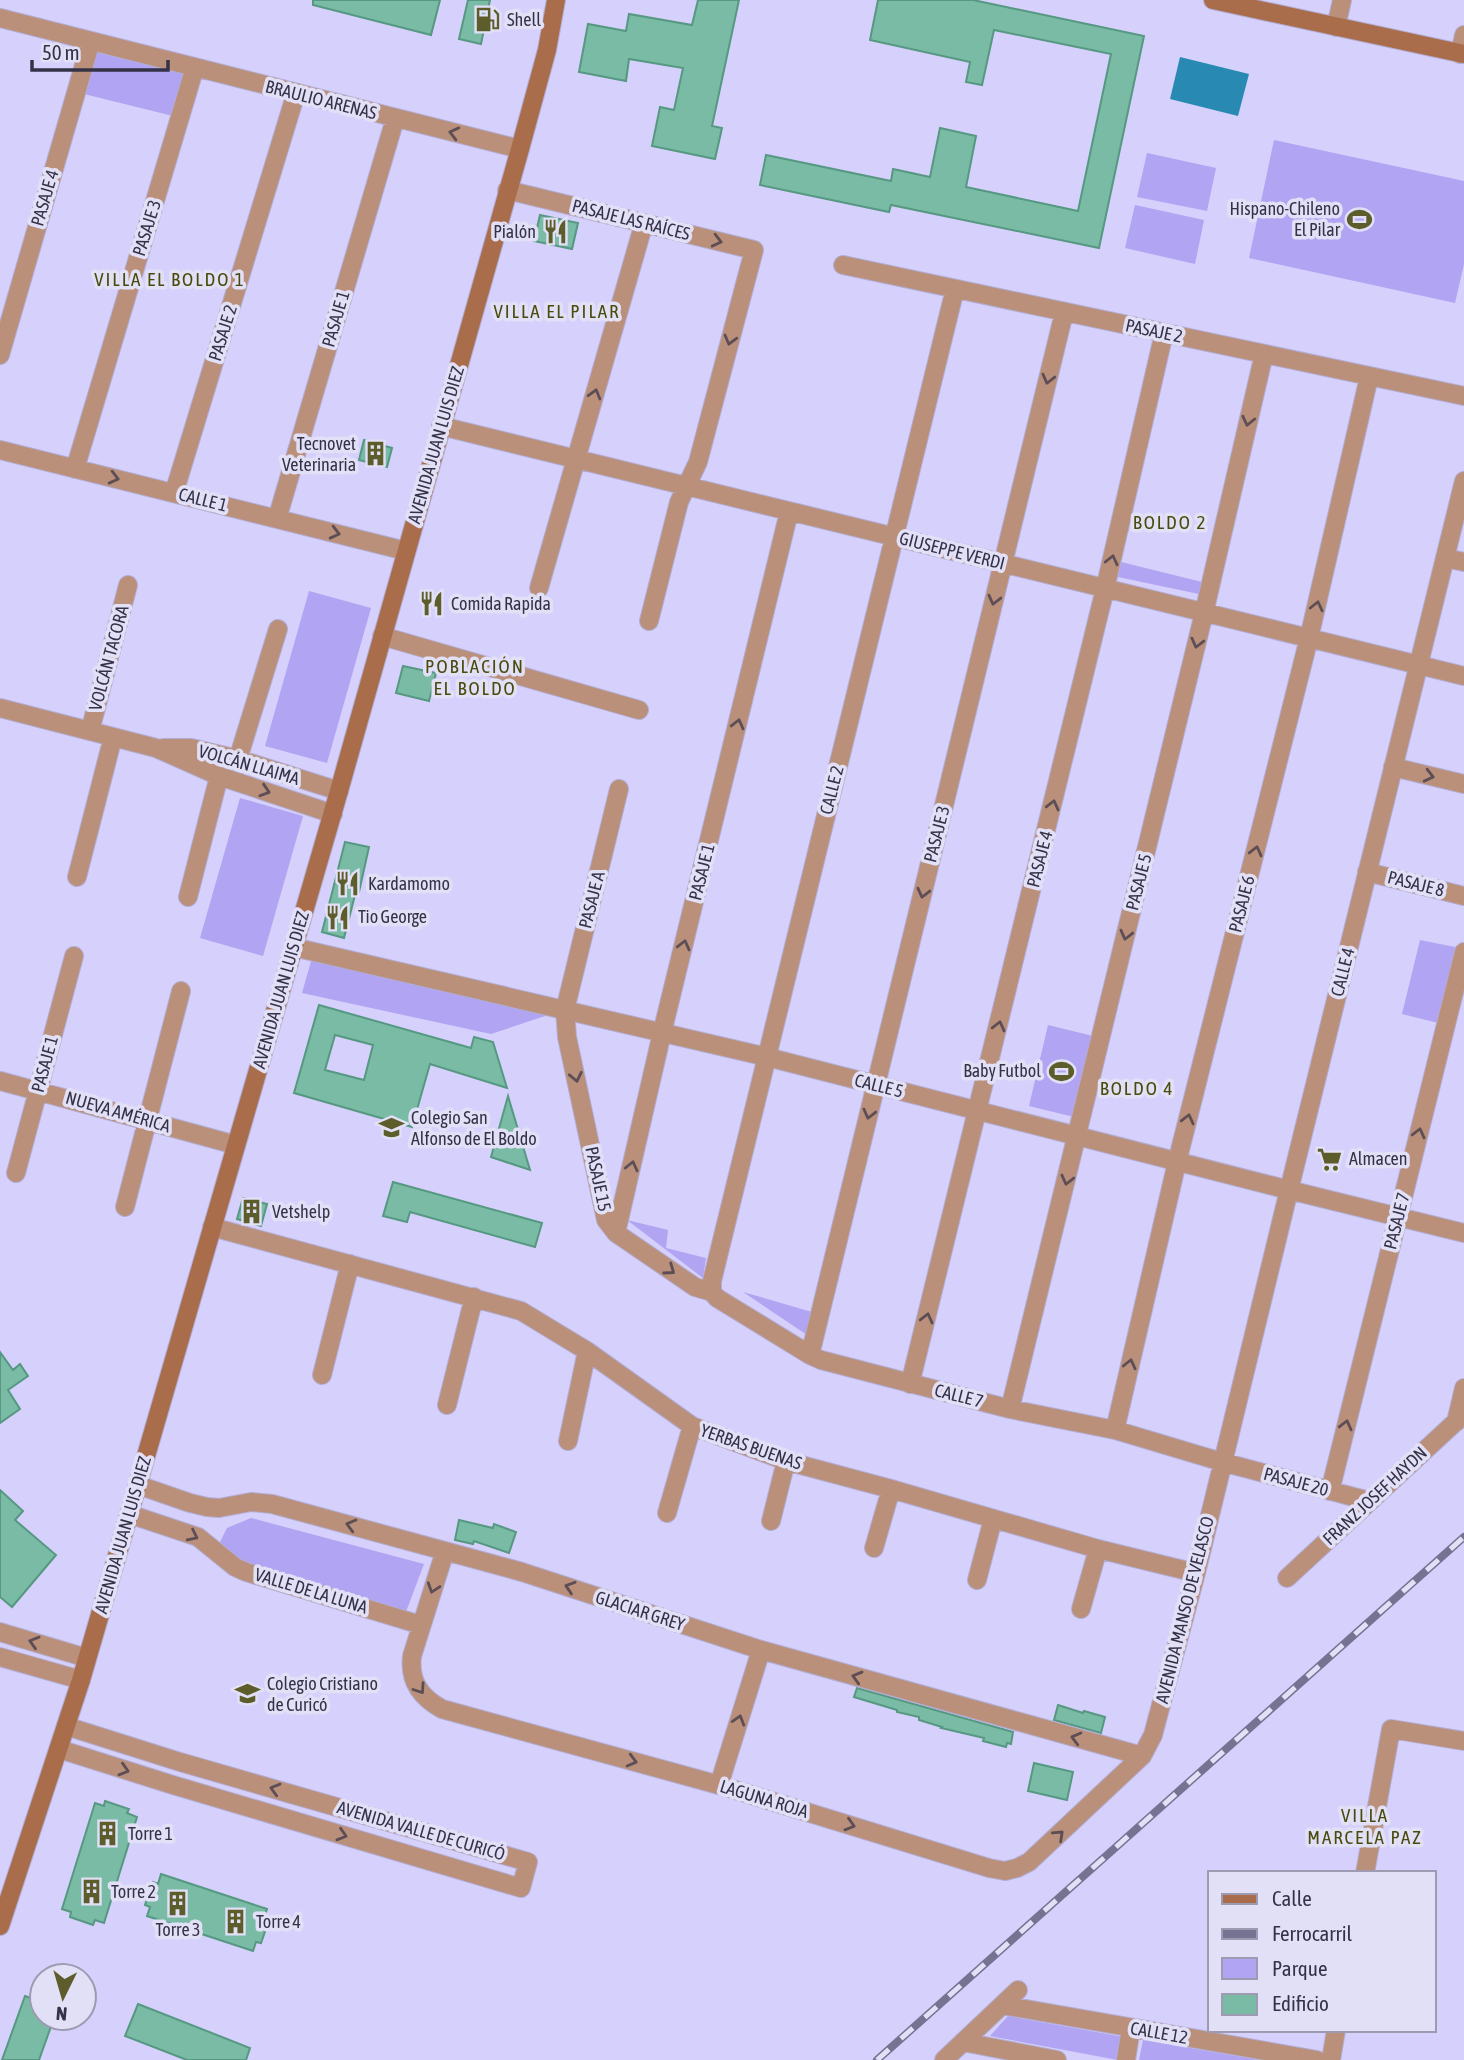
<svg xmlns="http://www.w3.org/2000/svg" width="1464" height="2060" font-family="'Asap Condensed',sans-serif">
	<style>
		.green { fill: #b0a4f3 }
		.water { fill: #288ab3 }
		.building { fill: #79bba4; stroke: #569882; stroke-width: 2; fill-rule: evenodd }
		.lines { fill: none; stroke-linecap: round; stroke-linejoin: round }
		.minor-casing { stroke: #b2add4; stroke-width: 20 }
		.tertiary-casing { stroke: #b2add4; stroke-width: 20 }
		.secondary-casing { stroke: #b2add4; stroke-width: 20 }
		.minor { stroke: #ba907a; stroke-width: 18 }
		.tertiary { stroke: #ba907a; stroke-width: 18 }
		.secondary { stroke: #a96d4b; stroke-width: 18 }
		.rail-casing { stroke: #767291; stroke-width: 8 }
		.rail { stroke: #e2e0f7; stroke-width: 5; stroke-dasharray: 16; stroke-linecap: butt }
		.oneway { stroke: #5d4e56 }
		.labels { text-anchor: middle; stroke-width: 7; stroke-linejoin: round; paint-order: stroke }
		.poi-label { font-size: 18px; fill: #353247; stroke: #e2e0f7; text-anchor: start }
		.street-label { font-size: 18px; fill: #353247; stroke: #e2e0f7 }
		.neighbourhood-label { font-size: 19px; letter-spacing: 2px; fill: #494a0c; stroke: #e2e0f7 }
	</style>
	<rect width="100%" height="100%" fill="#d5d0fc"/>
	<path class="green" d="M95 52 185 74 173 116 84 94Z
		M1274 140 1464 181V264L1455 303 1249 258Z
		M1147 153 1216 168 1207 211 1137 197Z
		M1135 205 1204 220 1195 264 1125 248Z
		M1121 562 1202 582 1199 594 1118 577Z
		M309 591 371 608 327 763 265 746Z
		M240 798 303 816 263 956 200 938Z
		M1420 940 1460 948 1442 1024 1402 1014Z
		M314 951 548 1015 491 1034 302 993Z
		M1048 1025 1093 1036 1074 1117 1029 1106Z
		M627 1220 668 1230 666 1248 706 1258 703 1278Z
		M743 1292 812 1312 807 1335Z
		M251 1518 424 1564 404 1617 228 1570 219 1544 227 1528Z
		M1008 2016 1124 2037 1118 2060 990 2036Z
		M1143 2040 1260 2060H1139Z"/>
	<path class="water" d="M1180 57 1249 74 1238 116 1170 99Z"/>
	<path class="building" d="M313 0H440L431 35 313 5Z
		M468 0H490L481 44 459 39Z
		M698 0H739L712 126 722 128 715 159 652 146 660 107 674 110 683 68 629 59 626 81 579 72 588 24 626 31 629 14 692 25Z
		M878 0H973L1144 36 1099 248 891 205 889 212 760 185 766 155 891 181 893 169 930 177 940 128 976 136 966 187 1078 211 1111 54 994 30 982 85 966 82 970 62 870 40Z
		M540 215 578 223 572 249 534 241Z
		M364 440 392 448 387 467 359 460Z
		M403 666 436 673 429 701 396 693Z
		M345 842 369 847 359 892 356 891 344 938 322 932Z
		M319 1005 471 1048 474 1037 493 1042 507 1088 430 1064 412 1127 294 1093ZM335 1035 373 1045 364 1080 325 1070Z
		M508 1096 530 1170 491 1157Z
		M393 1182 542 1223 535 1247 410 1212 407 1222 383 1216Z
		M243 1198 267 1204 261 1226 237 1219Z
		M0 1352 13 1370 20 1364 28 1376 8 1390 20 1409 0 1423Z
		M0 1490 23 1511 15 1520 56 1555 12 1607 0 1597Z
		M459 1520 493 1528 494 1524 516 1532 509 1553 474 1541 473 1544 455 1540Z
		M857 1688 1013 1732 1011 1744 1007 1743 1006 1747 983 1741 984 1738 941 1728 942 1727 919 1720V1717L897 1712V1710L854 1697Z
		M1058 1705 1083 1713 1084 1711 1105 1717 1101 1733 1054 1720Z
		M1034 1763 1073 1772 1067 1800 1028 1791Z
		M105 1801 129 1809 127 1813 137 1817 104 1923 95 1920 93 1925 70 1917 71 1912 62 1909 95 1803 104 1806Z
		M161 1874 267 1909 264 1918 269 1920 261 1943 256 1942 253 1951 147 1916 150 1907 145 1905 153 1882 158 1884Z
		M25 1996 42 2002V2018H54L39 2060H2Z
		M138 2004 250 2048 246 2060H187L125 2036Z"/>
	<g class="lines">
		<defs>
			<path id="minor" d="M0 18 520 149
				M1336 27 1342 0
				M1460 54 1464 35
				M507 190 754 250 698 462 679 502 649 621
				M843 265 1464 396
				M0 355 91 41
				M441 426 1464 676
				M0 450 406 551
				M75 469 195 67
				M174 493 296 93
				M277 519 395 119
				M1445 558 1464 562
				M539 588 644 223
				M382 636 639 710
				M0 708 156 748 219 776 333 814
				M90 731 128 585
				M163 748H191L238 759 339 791
				M238 759 278 629
				M1393 767 1464 784
				M619 789 565 1010 567 1037 606 1220 616 1233 695 1287 712 1292
				M1367 872 1464 896
				M77 877 113 737
				M188 897 219 776
				M0 1081 236 1145
				M16 1173 74 956
				M125 1207 181 991
				M212 1227 521 1311 587 1351 692 1426 786 1461 891 1489 1098 1549 1196 1573
				M616 1233 662 1033 789 512
				M712 1292V1281L955 289
				M712 1292 717 1298 810 1355 821 1360 1010 1409 1115 1430 1222 1462 1369 1501
				M810 1355 1064 313
				M322 1375 350 1264
				M910 1384 1105 589 1164 333
				M447 1405 474 1297
				M1010 1409 1204 613 1264 354
				M1456 1422 1464 1388
				M1115 1430 1177 1162 1309 638 1369 377
				M568 1441 587 1351
				M138 1485 190 1503 207 1507 219 1508 251 1502 272 1504 522 1572 761 1650 1142 1756
				M1330 1491 1464 952
				M667 1513 692 1426
				M129 1514 198 1537 235 1567 246 1572 421 1625
				M771 1521 786 1461
				M874 1548 891 1489
				M445 1551 412 1656C409 1681 420 1697 442 1709L719 1785 989 1868 1005 1871 1017 1868 1029 1862 1142 1756 1153 1735 1196 1573 1289 1190 1464 1233
				M1287 1578 1464 1414
				M977 1580 993 1519
				M1081 1609 1098 1549
				M0 1632 87 1658
				M0 1657 81 1680
				M59 1749 173 1785 521 1888 528 1862 180 1762 66 1726
				M719 1785 761 1650
				M1365 1873 1391 1729 1464 1741
				M1002 2005 1317 2060
				M963 2042 1057 2060
				M944 2060 1018 1990
				M1126 2060 1131 2028
				M1331 2060 1336 2030"/>
			<path id="tertiary" d="M293 947 767 1057 1289 1190 1464 481"/>
			<path id="secondary" d="M1213 0 1464 54
				M0 1926 81 1680 339 791 520 149 547 50 556 0"/>
		</defs>
		<use href="#minor" class="minor-casing"/>
		<use href="#tertiary" class="tertiary-casing"/>
		<use href="#secondary" class="secondary-casing"/>
		<use href="#minor" class="minor"/>
		<use href="#tertiary" class="tertiary"/>
		<use href="#secondary" class="secondary"/>
		<defs>
			<path id="rail" d="M877 2060 1464 1537"/>
		</defs>
		<use href="#rail" class="rail-casing"/>
		<use href="#rail" class="rail"/>
	</g>
	<defs><path id="oneway-chevron" d="M-2-3.5L2.5 0L-2 3.5" fill="none" stroke-width="1.6" stroke-linecap="round" stroke-linejoin="round" transform="scale(1.75)"/></defs>
	<g class="oneway">
		<use href="#oneway-chevron" transform="translate(454 133) rotate(-166)"/>
		<use href="#oneway-chevron" transform="translate(717 241) rotate(14)"/>
		<use href="#oneway-chevron" transform="translate(730 340) rotate(105)"/>
		<use href="#oneway-chevron" transform="translate(1048 379) rotate(104)"/>
		<use href="#oneway-chevron" transform="translate(595 394) rotate(-74)"/>
		<use href="#oneway-chevron" transform="translate(1248 421) rotate(103)"/>
		<use href="#oneway-chevron" transform="translate(114 478) rotate(14)"/>
		<use href="#oneway-chevron" transform="translate(335 533) rotate(14)"/>
		<use href="#oneway-chevron" transform="translate(1112 560) rotate(-77)"/>
		<use href="#oneway-chevron" transform="translate(994 600) rotate(104)"/>
		<use href="#oneway-chevron" transform="translate(1317 606) rotate(-77)"/>
		<use href="#oneway-chevron" transform="translate(1197 643) rotate(104)"/>
		<use href="#oneway-chevron" transform="translate(738 724) rotate(-76)"/>
		<use href="#oneway-chevron" transform="translate(1429 776) rotate(14)"/>
		<use href="#oneway-chevron" transform="translate(265 791) rotate(18)"/>
		<use href="#oneway-chevron" transform="translate(1053 805) rotate(-76)"/>
		<use href="#oneway-chevron" transform="translate(1256 851) rotate(-76)"/>
		<use href="#oneway-chevron" transform="translate(923 893) rotate(104)"/>
		<use href="#oneway-chevron" transform="translate(1126 935) rotate(104)"/>
		<use href="#oneway-chevron" transform="translate(684 945) rotate(-76)"/>
		<use href="#oneway-chevron" transform="translate(999 1026) rotate(-76)"/>
		<use href="#oneway-chevron" transform="translate(576 1077) rotate(78)"/>
		<use href="#oneway-chevron" transform="translate(869 1114) rotate(104)"/>
		<use href="#oneway-chevron" transform="translate(1188 1119) rotate(-76)"/>
		<use href="#oneway-chevron" transform="translate(1419 1133) rotate(-76)"/>
		<use href="#oneway-chevron" transform="translate(632 1166) rotate(-77)"/>
		<use href="#oneway-chevron" transform="translate(1067 1180) rotate(104)"/>
		<use href="#oneway-chevron" transform="translate(670 1270) rotate(35)"/>
		<use href="#oneway-chevron" transform="translate(927 1318) rotate(-76)"/>
		<use href="#oneway-chevron" transform="translate(1130 1364) rotate(-77)"/>
		<use href="#oneway-chevron" transform="translate(1346 1425) rotate(-76)"/>
		<use href="#oneway-chevron" transform="translate(351 1525) rotate(-165)"/>
		<use href="#oneway-chevron" transform="translate(193 1536) rotate(26)"/>
		<use href="#oneway-chevron" transform="translate(570 1587) rotate(-162)"/>
		<use href="#oneway-chevron" transform="translate(433 1588) rotate(108)"/>
		<use href="#oneway-chevron" transform="translate(34 1642) rotate(-163)"/>
		<use href="#oneway-chevron" transform="translate(857 1677) rotate(-164)"/>
		<use href="#oneway-chevron" transform="translate(420 1689) rotate(56)"/>
		<use href="#oneway-chevron" transform="translate(739 1720) rotate(-73)"/>
		<use href="#oneway-chevron" transform="translate(1076 1738) rotate(-165)"/>
		<use href="#oneway-chevron" transform="translate(632 1761) rotate(15)"/>
		<use href="#oneway-chevron" transform="translate(124 1770) rotate(17)"/>
		<use href="#oneway-chevron" transform="translate(275 1789) rotate(-164)"/>
		<use href="#oneway-chevron" transform="translate(850 1825) rotate(17)"/>
		<use href="#oneway-chevron" transform="translate(342 1835) rotate(17)"/>
		<use href="#oneway-chevron" transform="translate(1059 1835) rotate(-43)"/>
	</g>
	<defs>
		<symbol id="fuel-bare" viewBox="-9 -9 18 18"><path d="M-5.5-6h7V0h2V4h1.3V-2.5L3-4.5l.8-.8L6-3V5H2.5V1h-1V6h-7ZM-4.2-4.7v3.2H.2V-4.7Z" fill="#5c5d2a" stroke="#e2e0f7" stroke-width="2.5" paint-order="stroke"/></symbol>
		<symbol id="stadium-bare" viewBox="-9 -9 18 18"><path d="M0-5a6.5 5 0 1 0 0 10a6.5 5 0 1 0 0-10ZM-3.5-1.8h7v3.6h-7Z" fill="#5c5d2a" stroke="#e2e0f7" stroke-width="2.5" paint-order="stroke"/></symbol>
		<symbol id="restaurant-bare" viewBox="-9 -9 18 18"><path d="M-5-6h1v4h1v-4h1v4h1v-4h1v5L-1.5 .5V6h-2V.5L-5-1ZM5-6V6H3V1.5H1.5Q1.5-4 5-6Z" fill="#5c5d2a" stroke="#e2e0f7" stroke-width="2.5" paint-order="stroke"/></symbol>
		<symbol id="building-bare" viewBox="-9 -9 18 18"><path d="M-4-6H4V6H1V3H-1V6H-4ZM-2.5-4.3h1.7v1.8h-1.7ZM.8-4.3h1.7v1.8H.8ZM-2.5-1h1.7V.8h-1.7ZM.8-1h1.7V.8H.8Z" fill="#5c5d2a" stroke="#e2e0f7" stroke-width="2.5" paint-order="stroke"/></symbol>
		<symbol id="school-bare" viewBox="-9 -9 18 18"><path d="M0-5L7-2L0 1L-7-2ZM-4 1L0 2.5L4 1V4Q0 6-4 4Z" fill="#5c5d2a" stroke="#e2e0f7" stroke-width="2.5" paint-order="stroke"/></symbol>
		<symbol id="supermarket-bare" viewBox="-9 -9 18 18"><path d="M-6-5.5h2.5l.6 2H6L4.5 2H-2.5L-4.4-4H-6ZM-1.5 3.2a1.3 1.3 0 1 0 .1 0ZM3 3.2a1.3 1.3 0 1 0 .1 0Z" fill="#5c5d2a" stroke="#e2e0f7" stroke-width="2.5" paint-order="stroke"/></symbol>
	</defs>
	<g fill-rule="evenodd">
		<use href="#fuel-bare" x="470" y="2" width="35" height="35"/>
		<use href="#stadium-bare" x="1342" y="202" width="35" height="35"/>
		<use href="#restaurant-bare" x="538" y="214" width="35" height="35"/>
		<use href="#building-bare" x="358" y="436" width="35" height="35"/>
		<use href="#restaurant-bare" x="414" y="586" width="35" height="35"/>
		<use href="#restaurant-bare" x="330" y="866" width="35" height="35"/>
		<use href="#restaurant-bare" x="320" y="900" width="35" height="35"/>
		<use href="#stadium-bare" x="1044" y="1054" width="35" height="35"/>
		<use href="#school-bare" x="374" y="1110" width="35" height="35"/>
		<use href="#supermarket-bare" x="1312" y="1142" width="35" height="35"/>
		<use href="#building-bare" x="234" y="1194" width="35" height="35"/>
		<use href="#school-bare" x="230" y="1676" width="35" height="35"/>
		<use href="#building-bare" x="90" y="1816" width="35" height="35"/>
		<use href="#building-bare" x="74" y="1874" width="35" height="35"/>
		<use href="#building-bare" x="160" y="1886" width="35" height="35"/>
		<use href="#building-bare" x="218" y="1904" width="35" height="35"/>
	</g>
	<g class="labels">
		<g class="poi-label">
			<text x="507" y="26">Shell</text>
			<text x="1340" y="215" text-anchor="end">Hispano-Chileno<tspan x="1340" dy="21">El Pilar</tspan></text>
			<text x="536" y="238" text-anchor="end">Pialón</text>
			<text x="356" y="450" text-anchor="end">Tecnovet<tspan x="356" dy="21">Veterinaria</tspan></text>
			<text x="451" y="610">Comida Rapida</text>
			<text x="368" y="890">Kardamomo</text>
			<text x="358" y="923">Tio George</text>
			<text x="1041" y="1077" text-anchor="end">Baby Futbol</text>
			<text x="411" y="1124">Colegio San<tspan x="411" dy="21">Alfonso de El Boldo</tspan></text>
			<text x="1349" y="1165">Almacen</text>
			<text x="272" y="1218">Vetshelp</text>
			<text x="267" y="1690">Colegio Cristiano<tspan x="267" dy="21">de Curicó</tspan></text>
			<text x="128" y="1840">Torre 1</text>
			<text x="111" y="1898">Torre 2</text>
			<text x="256" y="1928">Torre 4</text>
			<text x="178" y="1936" text-anchor="middle">Torre 3</text>
		</g>
		<g class="street-label">
			<text transform="translate(321 100) rotate(14)" y="6">BRAULIO ARENAS</text>
			<text transform="translate(45 198) rotate(-74)" y="6">PASAJE 4</text>
			<text transform="translate(631 220) rotate(14)" y="6">PASAJE LAS RAÍCES</text>
			<text transform="translate(147 228) rotate(-73)" y="6">PASAJE 3</text>
			<text transform="translate(336 319) rotate(-74)" y="6">PASAJE 1</text>
			<text transform="translate(1154 331) rotate(12)" y="6">PASAJE 2</text>
			<text transform="translate(223 333) rotate(-73)" y="6">PASAJE 2</text>
			<text transform="translate(436 445) rotate(-74)" y="6">AVENIDA JUAN LUIS DIEZ</text>
			<text transform="translate(203 500) rotate(14)" y="6">CALLE 1</text>
			<text transform="translate(952 551) rotate(14)" y="6">GIUSEPPE VERDI</text>
			<text transform="translate(109 658) rotate(-75)" y="6">VOLCÁN TACORA</text>
			<text transform="translate(249 765) rotate(16)" y="6">VOLCÁN LLAIMA</text>
			<text transform="translate(832 790) rotate(-76)" y="6">CALLE 2</text>
			<text transform="translate(937 834) rotate(-76)" y="6">PASAJE 3</text>
			<text transform="translate(1040 859) rotate(-76)" y="6">PASAJE 4</text>
			<text transform="translate(702 872) rotate(-76)" y="6">PASAJE 1</text>
			<text transform="translate(1139 882) rotate(-76)" y="6">PASAJE 5</text>
			<text transform="translate(1416 884) rotate(14)" y="6">PASAJE 8</text>
			<text transform="translate(592 900) rotate(-76)" y="6">PASAJE A</text>
			<text transform="translate(1242 904) rotate(-76)" y="6">PASAJE 6</text>
			<text transform="translate(1343 972) rotate(-76)" y="6">CALLE 4</text>
			<text transform="translate(281 990) rotate(-74)" y="6">AVENIDA JUAN LUIS DIEZ</text>
			<text transform="translate(45 1064) rotate(-75)" y="6">PASAJE 1</text>
			<text transform="translate(879 1086) rotate(14)" y="6">CALLE 5</text>
			<text transform="translate(118 1112) rotate(16)" y="6">NUEVA AMÉRICA</text>
			<text transform="translate(598 1179) rotate(78)" y="6">PASAJE 15</text>
			<text transform="translate(1397 1221) rotate(-76)" y="6">PASAJE 7</text>
			<text transform="translate(959 1396) rotate(14)" y="6">CALLE 7</text>
			<text transform="translate(751 1447) rotate(19)" y="6">YERBAS BUENAS</text>
			<text transform="translate(1296 1482) rotate(15)" y="6">PASAJE 20</text>
			<text transform="translate(1375 1496) rotate(-43)" y="6">FRANZ JOSEF HAYDN</text>
			<text transform="translate(123 1535) rotate(-74)" y="6">AVENIDA JUAN LUIS DIEZ</text>
			<text transform="translate(311 1591) rotate(17)" y="6">VALLE DE LA LUNA</text>
			<text transform="translate(1185 1610) rotate(-76)" y="6">AVENIDA MANSO DE VELASCO</text>
			<text transform="translate(640 1611) rotate(18)" y="6">GLACIAR GREY</text>
			<text transform="translate(764 1799) rotate(17)" y="6">LAGUNA ROJA</text>
			<text transform="translate(421 1831) rotate(16)" y="6">AVENIDA VALLE DE CURICÓ</text>
			<text transform="translate(1159 2033) rotate(10)" y="6">CALLE 12</text>
		</g>
		<g class="neighbourhood-label">
			<text x="170" y="286">VILLA EL BOLDO 1</text>
			<text x="557" y="318">VILLA EL PILAR</text>
			<text x="1170" y="529">BOLDO 2</text>
			<text x="475" y="673">POBLACIÓN<tspan x="475" dy="22">EL BOLDO</tspan></text>
			<text x="1137" y="1095">BOLDO 4</text>
			<text x="1365" y="1822">VILLA<tspan x="1365" dy="22">MARCELA PAZ</tspan></text>
		</g>
	</g>
	<rect x="1208" y="1871" width="228" height="161" fill="#e2e0f7" stroke="#9d9ab1" stroke-width="2"/>
	<rect x="1222" y="1894" width="35" height="10" fill="#a96d4b" stroke="#9d9ab1" stroke-width="2"/>
	<text x="1272" y="1906" font-size="21" fill="#353247">Calle</text>
	<rect x="1222" y="1929" width="35" height="10" fill="#767291" stroke="#9d9ab1" stroke-width="2"/>
	<text x="1272" y="1941" font-size="21" fill="#353247">Ferrocarril</text>
	<rect x="1222" y="1958" width="35" height="21" fill="#b0a4f3" stroke="#9d9ab1" stroke-width="2"/>
	<text x="1272" y="1976" font-size="21" fill="#353247">Parque</text>
	<rect x="1222" y="1994" width="35" height="21" fill="#79bba4" stroke="#9d9ab1" stroke-width="2"/>
	<text x="1272" y="2011" font-size="21" fill="#353247">Edificio</text>
	<g transform="translate(63 1997) rotate(185)"><circle r="33" fill="#e2e0f7" stroke="#9d9ab1" stroke-width="2"/>
	<path d="M0-5L12 26L0 18L-12 26Z" fill="#5c5d2a"/>
	<text y="-10" font-size="19" font-weight="bold" text-anchor="middle" fill="#353247">N</text>
	</g>
	<path d="M32 60v10h136v-10" fill="none" stroke="#353247" stroke-width="3.5"/>
	<text x="42" y="60" font-size="21" fill="#353247" stroke="#e2e0f7" stroke-width="5" paint-order="stroke">50 m</text>
</svg>
